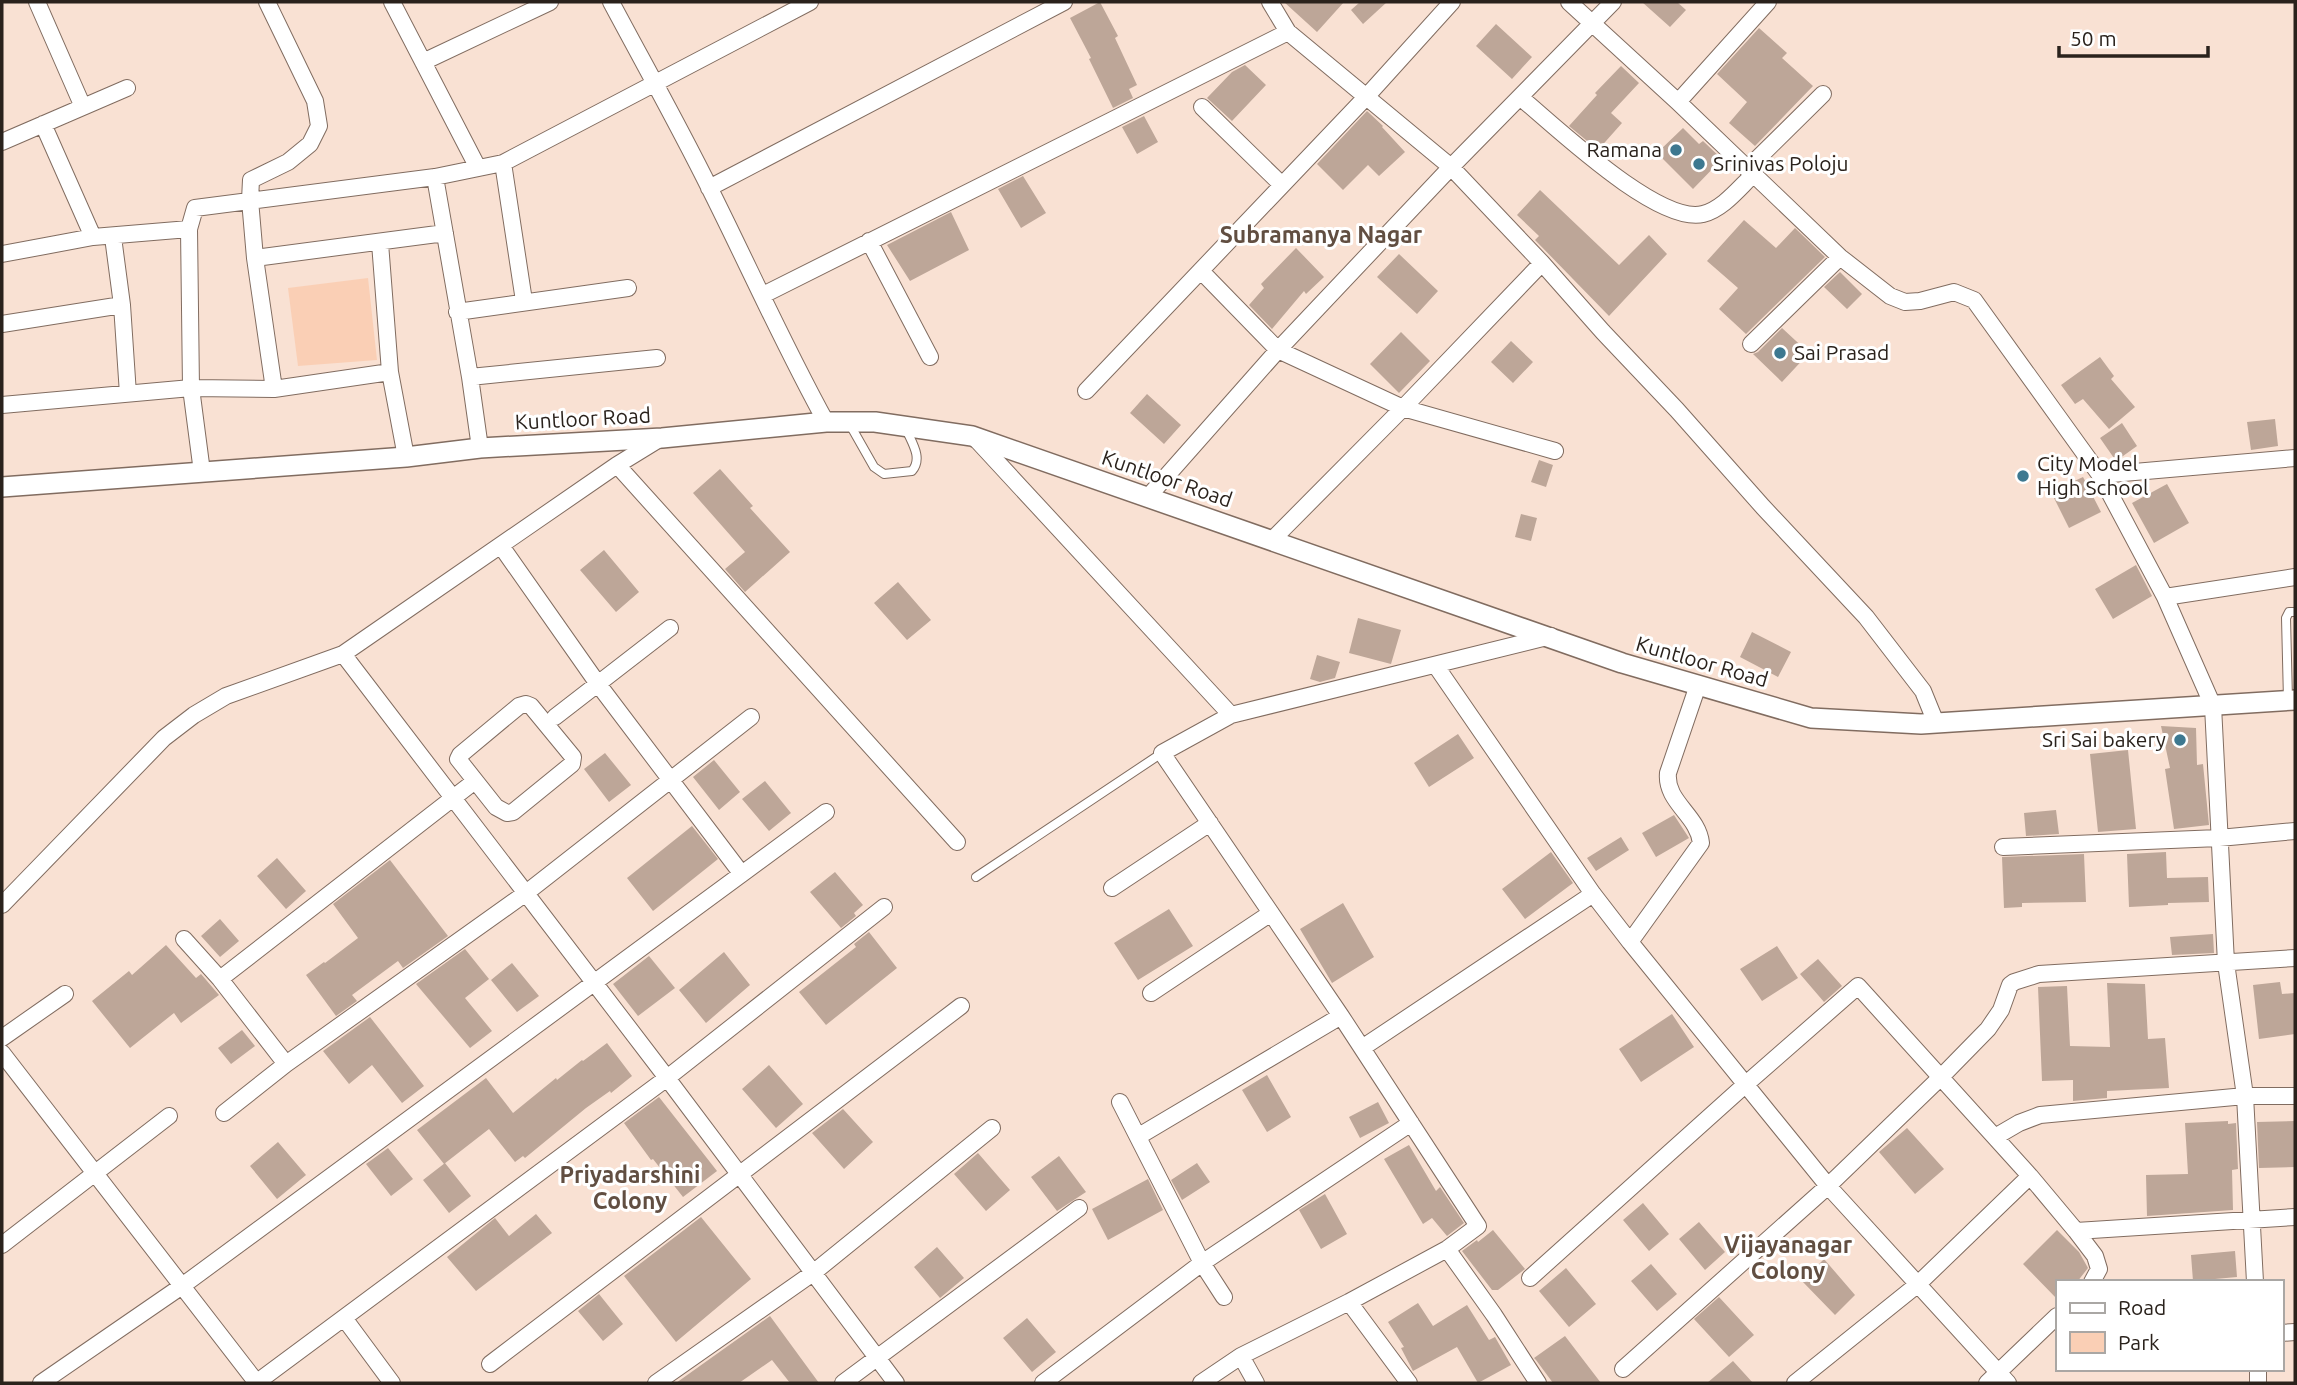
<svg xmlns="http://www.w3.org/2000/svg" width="2297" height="1385" font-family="Ubuntu,sans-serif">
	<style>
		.green { fill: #facfb5 }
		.building { fill: #bda698 }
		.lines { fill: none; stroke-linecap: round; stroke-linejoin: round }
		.service-casing { stroke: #816c60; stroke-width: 10 }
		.minor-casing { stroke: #816c60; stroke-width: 18 }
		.tertiary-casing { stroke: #816c60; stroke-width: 22 }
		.service { stroke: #fff; stroke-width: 8 }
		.minor { stroke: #fff; stroke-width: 16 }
		.tertiary { stroke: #fff; stroke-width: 19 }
		.poi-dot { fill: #3d7890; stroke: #fff; stroke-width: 2.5 }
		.labels { text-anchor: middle; stroke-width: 6; stroke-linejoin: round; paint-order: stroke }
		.poi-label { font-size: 21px; fill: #2a221c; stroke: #fff; text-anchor: start }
		.street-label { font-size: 21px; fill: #2a221c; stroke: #fff }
		.neighbourhood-label { font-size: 23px; font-weight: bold; fill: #614e41; stroke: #fff }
	</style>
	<rect width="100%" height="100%" fill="#f9e1d3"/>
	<path class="green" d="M368 278 377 360 298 366 288 288Z"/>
	<path class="building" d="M1100 2 1118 36 1115 38 1137 85 1129 89 1133 98 1113 108 1089 59 1091 58 1070 18Z
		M1284 2H1344L1317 32Z
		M1360 2H1387L1363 24 1351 10Z
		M1642 2H1677L1686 10 1670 27Z
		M1496 24 1532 57 1512 79 1476 46Z
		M1759 28 1787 53 1782 58 1813 86 1755 146 1729 123 1747 102 1717 74Z
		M1245 65 1266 85 1232 121 1207 98 1232 72Z
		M1621 66 1639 83 1611 113 1622 123 1598 150 1569 126 1597 95 1595 93Z
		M1367 111 1383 126 1382 127 1405 152 1379 176 1368 165 1343 190 1317 164Z
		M1144 116 1158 142 1137 154 1122 127Z
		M1683 128 1699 144 1703 141 1722 159 1693 189 1657 153Z
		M1023 176 1046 213 1021 228 998 189Z
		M1540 190 1619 265 1649 235 1667 254 1609 316 1535 240 1539 236 1517 215Z
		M951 212 969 250 910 281 887 245Z
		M1744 220 1776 248 1795 228 1825 257 1746 334 1719 309 1738 288 1707 261Z
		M1296 248 1324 277 1306 294 1304 291 1272 329 1249 305 1264 288 1261 284Z
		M1399 254 1438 291 1417 314 1377 277Z
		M1840 272 1862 294 1847 309 1824 287Z
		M1782 328 1809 353 1782 382 1753 354 1758 352Z
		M1401 332 1430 361 1399 393 1370 364Z
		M1511 341 1533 362 1513 383 1491 362Z
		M2100 357 2114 376 2111 379 2135 407 2109 429 2083 399 2075 404 2061 385Z
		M1147 394 1181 425 1164 444 1130 413Z
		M2275 419 2278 446 2251 450 2247 422Z
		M2122 423 2137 446 2116 461 2100 438Z
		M1539 460 1553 465 1546 487 1531 482Z
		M720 469 753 506 750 508 790 552 745 592 725 569 745 552 693 493Z
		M2083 477 2101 512 2069 528 2051 492Z
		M2167 484 2189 523 2154 543 2132 503Z
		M1521 514 1537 518 1531 541 1515 537Z
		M604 550 639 592 616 612 580 570Z
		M2136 565 2152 596 2113 619 2095 589Z
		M898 582 931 620 907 640 874 603Z
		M1358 618 1401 630 1391 664 1349 653Z
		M1752 632 1791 652 1778 677 1740 657Z
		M1317 655 1340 662 1335 678 1320 682 1310 679Z
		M2161 726 2196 728 2197 765 2203 764 2209 825 2174 829 2165 769 2170 768Z
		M1458 734 1474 758 1429 787 1414 763Z
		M2128 750 2136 829 2098 832 2090 754Z
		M605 753 631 785 609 802 584 769Z
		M714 760 740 792 719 810 693 777Z
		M765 781 791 813 769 831 742 799Z
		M2056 810 2059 834 2026 836 2024 813Z
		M1674 815 1689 838 1656 857 1642 833Z
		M692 826 718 859 653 911 627 878Z
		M1621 837 1629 850 1596 871 1587 858Z
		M1551 852 1573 883 1525 919 1502 889Z
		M2166 852 2167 878 2208 877 2209 902 2168 903V905L2129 907 2127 854Z
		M2084 854 2086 902 2022 903V907L2004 908 2002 857Z
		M277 858 306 891 286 909 257 876Z
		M390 860 448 936 403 968 398 961 352 995 357 1001 336 1016 306 975 324 962 325 963 358 938 333 904Z
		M835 872 863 905 854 913 856 916 841 928 810 892Z
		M1343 903 1374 957 1332 983 1300 929Z
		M1169 909 1193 946 1138 980 1114 943Z
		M220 919 239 941 220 957 201 936Z
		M869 932 897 968 826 1025 799 992 856 947 854 944Z
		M2213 934 2214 953 2172 955 2170 937Z
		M166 945 196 978 201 974 219 995 181 1023 174 1013 130 1048 92 1001 129 971 132 975Z
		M1777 946 1798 978 1762 1001 1740 969Z
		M465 949 489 979 465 998 492 1031 470 1048 416 984Z
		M724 952 750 985 706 1023 679 990Z
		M649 956 675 988 638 1016 613 984Z
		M1818 959 1842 986 1824 1002 1800 974Z
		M512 963 539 996 517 1012 491 980Z
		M2280 982 2282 994 2295 993V1034L2259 1039 2253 985Z
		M2107 983 2145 984 2148 1039 2165 1038 2169 1088 2107 1091V1098L2073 1101V1080L2042 1081 2038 987 2067 986 2070 1046 2110 1047Z
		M1672 1014 1694 1047 1641 1082 1619 1049Z
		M370 1017 424 1086 402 1103 372 1065 349 1084 323 1051Z
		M242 1030 255 1046 231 1064 218 1048Z
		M607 1043 632 1076 611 1093 610 1091 586 1108 525 1158 523 1156 515 1162 489 1129 444 1164 417 1130 486 1078 513 1113 556 1078 557 1080 582 1060 583 1061Z
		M769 1065 803 1104 776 1128 742 1089Z
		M1267 1075 1291 1117 1267 1132 1242 1090Z
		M659 1097 717 1171 683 1197 653 1159 651 1160 624 1123Z
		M1378 1102 1389 1123 1360 1138 1349 1117Z
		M843 1109 873 1142 844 1169 812 1133Z
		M2228 1121V1124L2236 1123 2238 1169 2232 1170 2233 1210 2147 1216 2146 1175 2188 1174 2185 1123Z
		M2295 1121V1167L2259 1168 2257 1122Z
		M1907 1128 1944 1169 1915 1194 1879 1152Z
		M278 1142 306 1175 277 1199 250 1166Z
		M1409 1145 1436 1191 1440 1187 1464 1223 1447 1236 1432 1218 1423 1224 1384 1159Z
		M388 1148 413 1179 391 1196 366 1164Z
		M978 1153 1010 1190 986 1211 954 1174Z
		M1059 1156 1086 1192 1057 1211 1031 1177Z
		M445 1163 471 1196 449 1213 423 1180Z
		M1197 1163 1210 1182 1182 1200 1171 1180Z
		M1148 1179 1163 1210 1108 1240 1092 1209Z
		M1325 1194 1347 1234 1321 1249 1299 1210Z
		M1643 1203 1669 1234 1649 1251 1623 1220Z
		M536 1214 552 1233 476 1291 447 1257 495 1218 509 1236Z
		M701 1217 751 1279 676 1342 624 1276Z
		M1699 1222 1725 1252 1705 1270 1679 1239Z
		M1493 1230 1525 1269 1498 1290H1492L1462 1251 1477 1240 1478 1242Z
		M2057 1230 2079 1252 2088 1268 2077 1282H2057V1299L2023 1264Z
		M937 1247 964 1278 940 1298 914 1267Z
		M2235 1251 2237 1277 2193 1281 2191 1255Z
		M1824 1259 1855 1295 1835 1315 1802 1281Z
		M1651 1264 1677 1294 1657 1311 1631 1281Z
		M1566 1268 1596 1304 1569 1327 1539 1291Z
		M599 1294 623 1324 603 1341 578 1311Z
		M1719 1297 1754 1335 1729 1357 1694 1319Z
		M1418 1303 1433 1326 1467 1305 1489 1340 1495 1337 1511 1365 1478 1383 1457 1347 1413 1371 1401 1348 1404 1347 1388 1322Z
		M770 1316 819 1383H790L772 1360 739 1383H676Z
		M1027 1318 1056 1352 1032 1372 1003 1338Z
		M1565 1336 1601 1383H1553L1536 1360 1534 1358Z
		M1733 1361 1753 1383H1707Z"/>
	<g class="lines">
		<defs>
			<path id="service" d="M849 423 874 467 884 474 912 471C923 458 912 443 906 429
				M2288 700 2286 618 2289 612H2295
				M976 877 1162 753"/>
			<path id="minor" d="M37 2 83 107
				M267 2 315 101 319 126 310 144 288 162 251 180 250 200 255 258 274 389
				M392 2 478 168
				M611 2C644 64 679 126 710 189 749 267 784 346 826 422
				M1270 2 1288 32 1451 167 1542 263 1603 332 1677 410 1763 507 1866 617 1923 691 1936 723
				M1569 2 1678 102 1840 257 1890 296 1905 302 1920 301 1954 292 1974 300 2100 475 2165 597 2213 706 2226 963 2245 1096 2255 1282
				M423 62 550 2
				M1521 98C1555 126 1658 225 1703 214 1723 209 1739 188 1753 175
				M1678 102 1768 2
				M1202 107 1282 185
				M43 124 93 237
				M2 142 127 88
				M503 163 524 301
				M1747 169 1823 94
				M435 177 470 377 480 448
				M709 188 1064 2
				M113 237 122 305 128 394
				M869 241 930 357
				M380 243 390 372 406 457
				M2 254 93 237 189 229
				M255 258 445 233
				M1201 271 1278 350 1403 408 1555 451
				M763 295 1288 32
				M457 312 628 288
				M2 324 122 305
				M1751 344 1840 257
				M470 377 657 358
				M1086 391 1367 96 1452 2
				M2 405 191 388 274 389 390 372
				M974 437 1231 715
				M617 465 957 842
				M202 472 191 388 189 229 195 208 435 177 503 163 810 2
				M2100 475 2295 458
				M1148 497 1278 350 1451 167 1613 2
				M1273 539 1403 408 1542 263
				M501 546 598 684 741 873
				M2165 597 2295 577
				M343 654 667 1078 896 1383
				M1436 666 1593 894 1630 942 1828 1186 2008 1383
				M526 704 531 706 573 757 572 764 513 812 507 813 496 807 458 759 460 755 519 706Z
				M555 717 670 628
				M2003 847 2219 838 2295 831
				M1112 888 1210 823
				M2 905 164 738 194 715 226 696 343 654 617 465 661 438
				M184 939 220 979 286 1064
				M1630 942 1701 843C1698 815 1665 802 1668 773L1698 685
				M220 979 475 781
				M1151 993 1271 913
				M2 1038 65 994
				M1362 1048 1593 894
				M2 1053 257 1383
				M1120 1102 1202 1263 1224 1297
				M224 1113 286 1064 526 893 751 717
				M1139 1136 1341 1016
				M1995 1137 2019 1123 2040 1115 2245 1096H2295
				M2 1245 169 1116
				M1447 1249 1494 1315 1538 1383
				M1530 1278 1746 1084 1858 986 2030 1176 2076 1231
				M2092 1282 2099 1269 2095 1256 2076 1231 2295 1217
				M1349 1302 1409 1383
				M344 1318 392 1383
				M2281 1333 2295 1332
				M1241 1356 1256 1383
				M490 1364 961 1006
				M1623 1369 1828 1186 1941 1077 1988 1029 2001 1010 2010 985 2014 982 2039 974 2295 958
				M2258 1369V1383
				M41 1383 182 1286 826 812
				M256 1383 667 1078 884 907
				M656 1383 813 1273 992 1128
				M843 1383 1079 1208
				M1043 1383 1202 1263 1411 1123
				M1201 1383 1241 1356 1349 1302 1447 1249 1478 1226 1341 1016 1162 753 1231 715 1551 636
				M1795 1383 1917 1285 2030 1176
				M1987 1383 2057 1316"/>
			<path id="tertiary" d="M2 487 406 457 480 448 662 438 826 422H875L972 436 1622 663 1811 718 1921 724 2295 700"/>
		</defs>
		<use href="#service" class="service-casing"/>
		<use href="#minor" class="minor-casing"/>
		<use href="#tertiary" class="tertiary-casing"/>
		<use href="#service" class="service"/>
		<use href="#minor" class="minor"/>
		<use href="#tertiary" class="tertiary"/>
	</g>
	<g class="poi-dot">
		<circle cx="1676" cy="150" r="7"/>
		<circle cx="1699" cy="164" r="7"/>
		<circle cx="1780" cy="353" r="7"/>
		<circle cx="2023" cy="476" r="7"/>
		<circle cx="2180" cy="740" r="7"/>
	</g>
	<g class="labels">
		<g class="poi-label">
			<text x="1662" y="157" text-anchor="end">Ramana</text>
			<text x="1713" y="171">Srinivas Poloju</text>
			<text x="1794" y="360">Sai Prasad</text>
			<text x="2037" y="471">City Model<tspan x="2037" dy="24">High School</tspan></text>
			<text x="2166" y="747" text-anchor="end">Sri Sai bakery</text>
		</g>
		<g class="street-label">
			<text transform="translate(583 419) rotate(-3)" y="7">Kuntloor Road</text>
			<text transform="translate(1167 479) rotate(19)" y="7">Kuntloor Road</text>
			<text transform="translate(1702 662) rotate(16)" y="7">Kuntloor Road</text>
		</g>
		<g class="neighbourhood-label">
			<text x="1321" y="243">Subramanya Nagar</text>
			<text x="630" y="1183">Priyadarshini<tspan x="630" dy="26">Colony</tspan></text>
			<text x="1788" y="1253">Vijayanagar<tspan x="1788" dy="26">Colony</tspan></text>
		</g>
	</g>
	<rect width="2297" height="1385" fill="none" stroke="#2a221c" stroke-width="7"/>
	<rect x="2056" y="1280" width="228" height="91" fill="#ffffff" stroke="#aaa7a4" stroke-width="2"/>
	<rect x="2070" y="1303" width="35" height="10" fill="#ffffff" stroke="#aaa7a4" stroke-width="2"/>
	<text x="2118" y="1315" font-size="21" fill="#2a221c">Road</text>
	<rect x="2070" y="1332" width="35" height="21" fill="#facfb5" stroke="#aaa7a4" stroke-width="2"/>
	<text x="2118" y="1350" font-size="21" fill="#2a221c">Park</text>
	<path d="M2059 46v10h149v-10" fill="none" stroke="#2a221c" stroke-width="3.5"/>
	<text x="2070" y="46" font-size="21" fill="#2a221c" stroke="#ffffff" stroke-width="5" paint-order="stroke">50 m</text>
</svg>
